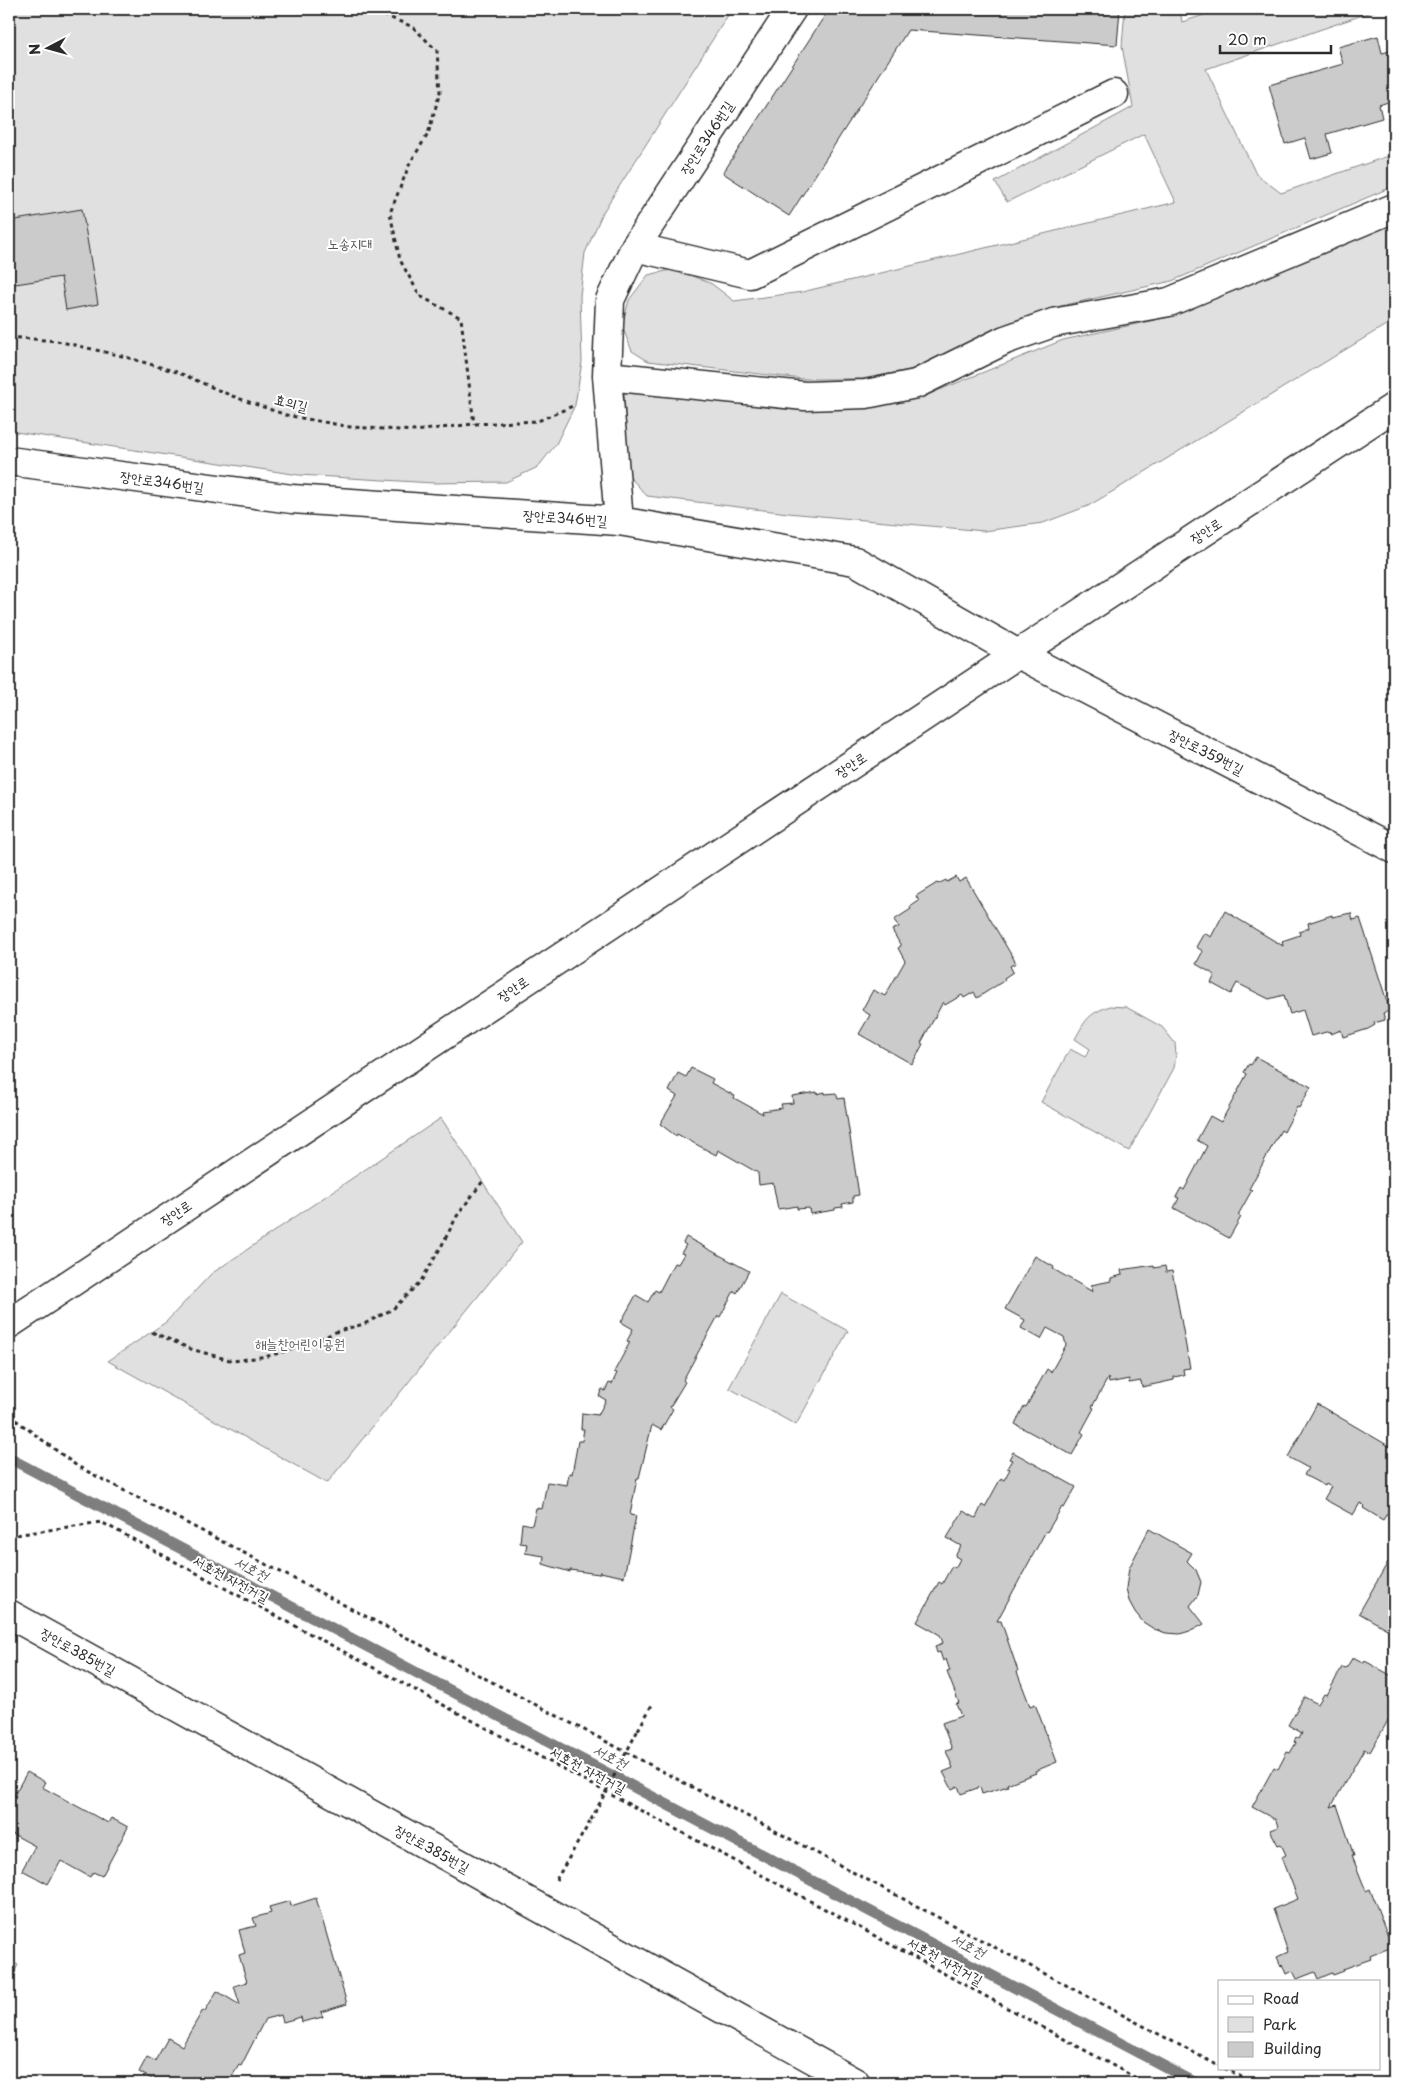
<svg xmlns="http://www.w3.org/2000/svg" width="1403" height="2092" font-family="'Playpen Sans','Poor Story',sans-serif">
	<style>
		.green { fill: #e0e0e0; stroke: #868686 }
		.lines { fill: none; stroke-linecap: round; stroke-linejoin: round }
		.stream { stroke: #7e7e7e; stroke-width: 11 }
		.building { fill: #cbcbcb; stroke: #2b2b2b }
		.minor-casing { stroke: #2b2b2b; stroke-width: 31 }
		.major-casing { stroke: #2b2b2b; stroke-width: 31 }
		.path { stroke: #2b2b2b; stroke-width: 3; stroke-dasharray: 4 4; stroke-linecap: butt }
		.minor { stroke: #fff; stroke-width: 28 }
		.major { stroke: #fff; stroke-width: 28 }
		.path-bridge { stroke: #2b2b2b; stroke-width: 3; stroke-dasharray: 4 4; stroke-linecap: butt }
		.labels { text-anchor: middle; stroke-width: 4; stroke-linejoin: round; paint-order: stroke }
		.street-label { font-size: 14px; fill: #2b2b2b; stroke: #fff }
		.park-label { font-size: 14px; fill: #585858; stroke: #fff }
		.water-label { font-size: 15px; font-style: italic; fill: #5c5c5c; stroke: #fff }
	</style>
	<rect width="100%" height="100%" fill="#fff"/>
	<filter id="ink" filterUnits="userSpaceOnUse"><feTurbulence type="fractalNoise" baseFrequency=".02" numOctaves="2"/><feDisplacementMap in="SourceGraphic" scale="10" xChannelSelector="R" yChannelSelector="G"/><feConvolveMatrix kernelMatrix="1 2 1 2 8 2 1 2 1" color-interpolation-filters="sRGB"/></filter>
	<g filter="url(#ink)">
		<path class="green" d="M9 9H732L603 212 585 253 580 296 582 362 575 405 556 444 538 467 506 482 433 483 299 475 9 431Z
			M1125 9H1180L1182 22 1223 9H1380L1206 69 1256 174 1281 193 1394 154V186L1172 281 1052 308 998 329 914 369 862 379H803L648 361 632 351 622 326 629 300 648 275 675 269 712 284 734 301 802 292 1176 202 1144 134 1007 202 995 182 1133 107 1122 46Z
			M1394 221V320L1117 489 1088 506 1043 523 984 531 788 513 647 496 628 475 624 390 867 406 927 395 1063 340 1173 316Z
			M1110 1006 1126 1007 1162 1027 1175 1043 1176 1055 1174 1068 1129 1151 1041 1102 1070 1049 1085 1057 1090 1049 1075 1039C1086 1019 1088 1014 1110 1006Z
			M441 1118 522 1242 327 1483 108 1361 166 1322 211 1274Z
			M781 1294 848 1331 796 1425 729 1388Z
			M9 1960 18 1965 9 1982Z"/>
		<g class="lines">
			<path class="stream" d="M9 1458 1196 2083"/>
		</g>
		<path class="building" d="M829 9H1120L1117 45 908 30 789 216 723 173Z
			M1378 36 1382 53 1394 50V100L1379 105 1382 118 1327 134 1332 153 1311 159 1305 138 1285 144 1269 85 1343 64 1338 47Z
			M82 209 98 304 66 310 61 277 9 285V221Z
			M956 877 959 882 966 878 1016 963 1010 966 1013 972 1004 978 1005 980 977 998 974 992 964 998 962 995 945 1005 943 1002 921 1043 923 1044 912 1064 859 1034 870 1015 862 1010 873 990 885 996 905 961 898 948 901 946 892 930 899 927 894 920 911 909 910 907 919 901 916 896 937 883 938 884 946 880 947 882Z
			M1225 911 1283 946 1282 941 1300 935 1299 932 1309 928 1308 923 1332 915V917L1351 913 1353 920 1360 918 1390 1011 1383 1013 1385 1020 1374 1023 1375 1025 1368 1029 1343 1037 1341 1030 1331 1034 1330 1031 1311 1036 1303 1010 1290 1014 1284 995 1269 999 1237 983 1231 994 1211 983 1215 975 1196 964 1203 951 1196 947 1204 933 1211 937Z
			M1256 1057 1311 1087 1299 1108 1297 1107 1284 1132 1281 1130 1249 1189 1252 1190 1238 1215 1241 1217 1229 1238 1174 1208 1179 1198 1176 1197 1181 1188 1184 1190 1207 1146 1197 1140 1210 1116 1221 1122 1247 1074 1244 1072 1249 1064 1251 1065Z
			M691 1068 713 1079 711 1083 735 1096 734 1098 763 1114 762 1111 782 1108 781 1104 793 1103 792 1096 817 1092V1094L825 1092V1094L836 1093 838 1099 844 1098 859 1195 853 1196V1202L842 1204 843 1207 835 1208V1210L810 1214 809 1208 797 1209V1206L778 1209 773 1183 759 1185 758 1173 718 1150 716 1155 677 1134 676 1136 660 1124 677 1096 669 1091 678 1073 686 1077Z
			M686 1237 749 1271 737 1293 734 1291 720 1317 718 1316 683 1380 685 1382 670 1407 673 1409 661 1430 652 1425 639 1478H637L630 1515 636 1516 624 1577 600 1572 599 1574 570 1570V1572L543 1564 544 1556 525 1553 527 1544 520 1543 522 1523 532 1525 536 1508 542 1509 547 1482 567 1485 569 1473 572 1474 578 1441H582L584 1429H581L582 1413 598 1415 606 1400 599 1396 602 1389 605 1391 609 1383 612 1384 617 1373 614 1372 630 1342 627 1341 633 1329 621 1322 636 1295 648 1302 655 1290 659 1292 674 1263 678 1264 684 1254 681 1253 686 1245 683 1243Z
			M1035 1256 1054 1267 1053 1269 1093 1292 1091 1285 1111 1281V1278L1122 1275 1121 1270 1154 1265V1268L1165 1266 1166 1272 1172 1271 1190 1368 1183 1369 1184 1375 1174 1377V1380L1142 1387 1141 1381 1129 1383V1379L1109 1383 1108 1378 1092 1407 1094 1408 1081 1432 1084 1434 1072 1455 1015 1424 1024 1406 1026 1407 1047 1369 1051 1372 1066 1345 1064 1337 1047 1328 1041 1339 1021 1328 1025 1320 1005 1309Z
			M1317 1404 1394 1449V1515L1388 1512 1383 1520 1363 1508 1365 1506 1360 1503 1353 1515 1324 1499 1331 1487 1326 1484 1325 1486 1304 1475 1308 1468 1288 1457Z
			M1013 1452 1076 1487 1064 1508 1062 1507 1047 1532 1046 1531 997 1621H1001L1018 1671 1017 1672 1030 1706 1035 1704 1057 1762 1035 1771 1036 1773 1007 1784 1008 1786 982 1794 980 1787 961 1794 958 1786 952 1789 943 1772 953 1768 946 1751 952 1749 942 1723 961 1716 956 1704 959 1703 947 1672 950 1671 946 1659 943 1661 940 1652 937 1653 935 1646 943 1643 940 1635 917 1622 939 1582 942 1584 952 1566 955 1568 960 1559 955 1556 961 1546 947 1538 963 1511 976 1518 982 1505 985 1507 1001 1478 1004 1480 1010 1469 1007 1468 1012 1460 1009 1459Z
			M1149 1529 1192 1553 1187 1561 1196 1570 1201 1582 1198 1595 1190 1606 1204 1624 1193 1630 1180 1634 1166 1633 1154 1629 1143 1622 1135 1612 1129 1601 1126 1588 1129 1568Z
			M1394 1561V1633L1359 1613 1388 1562 1392 1565Z
			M1353 1657 1364 1663 1365 1661 1394 1677V1710L1370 1752 1364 1749 1331 1807 1337 1805 1354 1856H1352L1366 1891 1370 1889 1392 1947 1370 1956 1371 1959 1343 1969 1344 1971 1333 1975 1332 1973 1318 1979 1315 1972 1297 1979 1293 1971 1287 1974 1283 1964 1281 1966 1277 1957 1288 1952 1273 1909 1298 1899 1282 1857 1286 1855 1281 1844 1278 1845 1270 1830 1278 1827 1276 1820 1252 1807 1274 1767 1278 1769 1287 1752 1290 1753 1296 1743 1294 1742 1296 1737 1299 1739 1302 1733 1288 1725 1304 1697 1318 1704 1324 1694 1327 1695 1342 1667 1346 1668Z
			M27 1772 45 1782 42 1787 108 1823 111 1818 128 1827 102 1876 93 1872 90 1877 61 1861 48 1884 22 1870 35 1846 9 1832V1804Z
			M316 1898 347 2004 321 2012 323 2017 302 2022 301 2017 283 2022 281 2015 265 2019 241 2066 239 2065 228 2083H159L139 2072 147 2057 155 2061 168 2038 182 2046 203 2010 205 2011 217 1991 240 2005 234 1986 247 1982 239 1955 245 1953 239 1930 256 1926 253 1918 271 1913 269 1907 290 1901 291 1906Z"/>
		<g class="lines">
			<defs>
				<path id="minor" d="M635 247 750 274 1114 94
					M607 376 805 396 866 394 916 384 1005 340 1053 323 1169 302 1394 208
					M9 461 292 499 619 521 855 561 1018 654 1394 849
					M619 521 607 376 610 300 635 247 792 9
					M9 1614 856 2083"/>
				<path id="major" d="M9 1324 1018 654 1394 407"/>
			</defs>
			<use href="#minor" class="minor-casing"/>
			<use href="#major" class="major-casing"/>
			<path class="path" d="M369 9 413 27 437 51 440 92 428 134 410 163 390 213 400 260 420 296 461 318 474 424
				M9 337 57 341 122 356 177 372 232 396 286 415 350 427 415 431 474 424 538 421 575 405
				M152 1332 191 1349 233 1361 268 1356 304 1346 338 1331 364 1324 393 1309 421 1281 441 1247 457 1216 483 1181
				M9 1415 77 1466 590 1733 1219 2066
				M9 1536 101 1522 853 1924 1145 2083
				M638 1730 652 1705
				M556 1880 591 1820
				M1224 2068 1253 2083"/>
			<use href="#minor" class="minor"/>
			<use href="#major" class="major"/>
			<path class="path-bridge" d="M591 1820 638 1730"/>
		</g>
	</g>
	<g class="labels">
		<g class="street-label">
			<text transform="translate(707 138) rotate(-57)" y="5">장안로346번길</text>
			<text transform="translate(291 403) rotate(15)" y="5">효의길</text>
			<text transform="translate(162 482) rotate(8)" y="5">장안로346번길</text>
			<text transform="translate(565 518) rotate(4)" y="5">장안로346번길</text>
			<text transform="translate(1206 531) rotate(-33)" y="5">장안로</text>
			<text transform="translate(1206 752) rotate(27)" y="5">장안로359번길</text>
			<text transform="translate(851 765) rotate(-34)" y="5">장안로</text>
			<text transform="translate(513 989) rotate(-34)" y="5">장안로</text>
			<text transform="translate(176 1213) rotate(-34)" y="5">장안로</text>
			<text transform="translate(231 1579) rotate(28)" y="5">서호천 자전거길</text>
			<text transform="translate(78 1652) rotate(29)" y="5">장안로385번길</text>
			<text transform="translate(588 1770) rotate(28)" y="5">서호천 자전거길</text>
			<text transform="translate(432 1849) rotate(29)" y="5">장안로385번길</text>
			<text transform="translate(945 1961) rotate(29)" y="5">서호천 자전거길</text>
		</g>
		<g class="park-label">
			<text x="350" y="249">노송지대</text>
			<text x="300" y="1349">해늘찬어린이공원</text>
		</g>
		<g class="water-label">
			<text transform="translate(251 1569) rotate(28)" y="5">서호천</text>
			<text transform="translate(610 1757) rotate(28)" y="5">서호천</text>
			<text transform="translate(968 1946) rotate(28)" y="5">서호천</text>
		</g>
	</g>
	<rect width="1403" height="2092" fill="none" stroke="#fff" stroke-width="30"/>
	<rect x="15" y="15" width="1373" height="2062" fill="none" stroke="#2b2b2b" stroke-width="2" filter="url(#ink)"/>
	<rect x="1218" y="1980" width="162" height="90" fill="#ffffff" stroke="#aaaaaa"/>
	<rect x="1228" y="1996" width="25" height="8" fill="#ffffff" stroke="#aaaaaa"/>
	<text x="1263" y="2004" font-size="15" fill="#2b2b2b">Road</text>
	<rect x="1228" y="2017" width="25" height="15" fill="#e0e0e0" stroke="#aaaaaa"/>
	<text x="1263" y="2030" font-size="15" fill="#2b2b2b">Park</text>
	<rect x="1228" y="2042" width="25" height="15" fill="#cbcbcb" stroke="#aaaaaa"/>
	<text x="1263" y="2054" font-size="15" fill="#2b2b2b">Building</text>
	<g transform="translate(48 48) rotate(264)" stroke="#ffffff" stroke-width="4" paint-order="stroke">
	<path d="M0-4L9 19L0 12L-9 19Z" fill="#2b2b2b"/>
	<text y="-8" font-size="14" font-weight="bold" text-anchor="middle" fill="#2b2b2b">N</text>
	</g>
	<path d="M1220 45v8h111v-8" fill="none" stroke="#2b2b2b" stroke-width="2.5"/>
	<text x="1228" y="45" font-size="15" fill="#2b2b2b" stroke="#ffffff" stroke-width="4" paint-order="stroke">20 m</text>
</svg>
